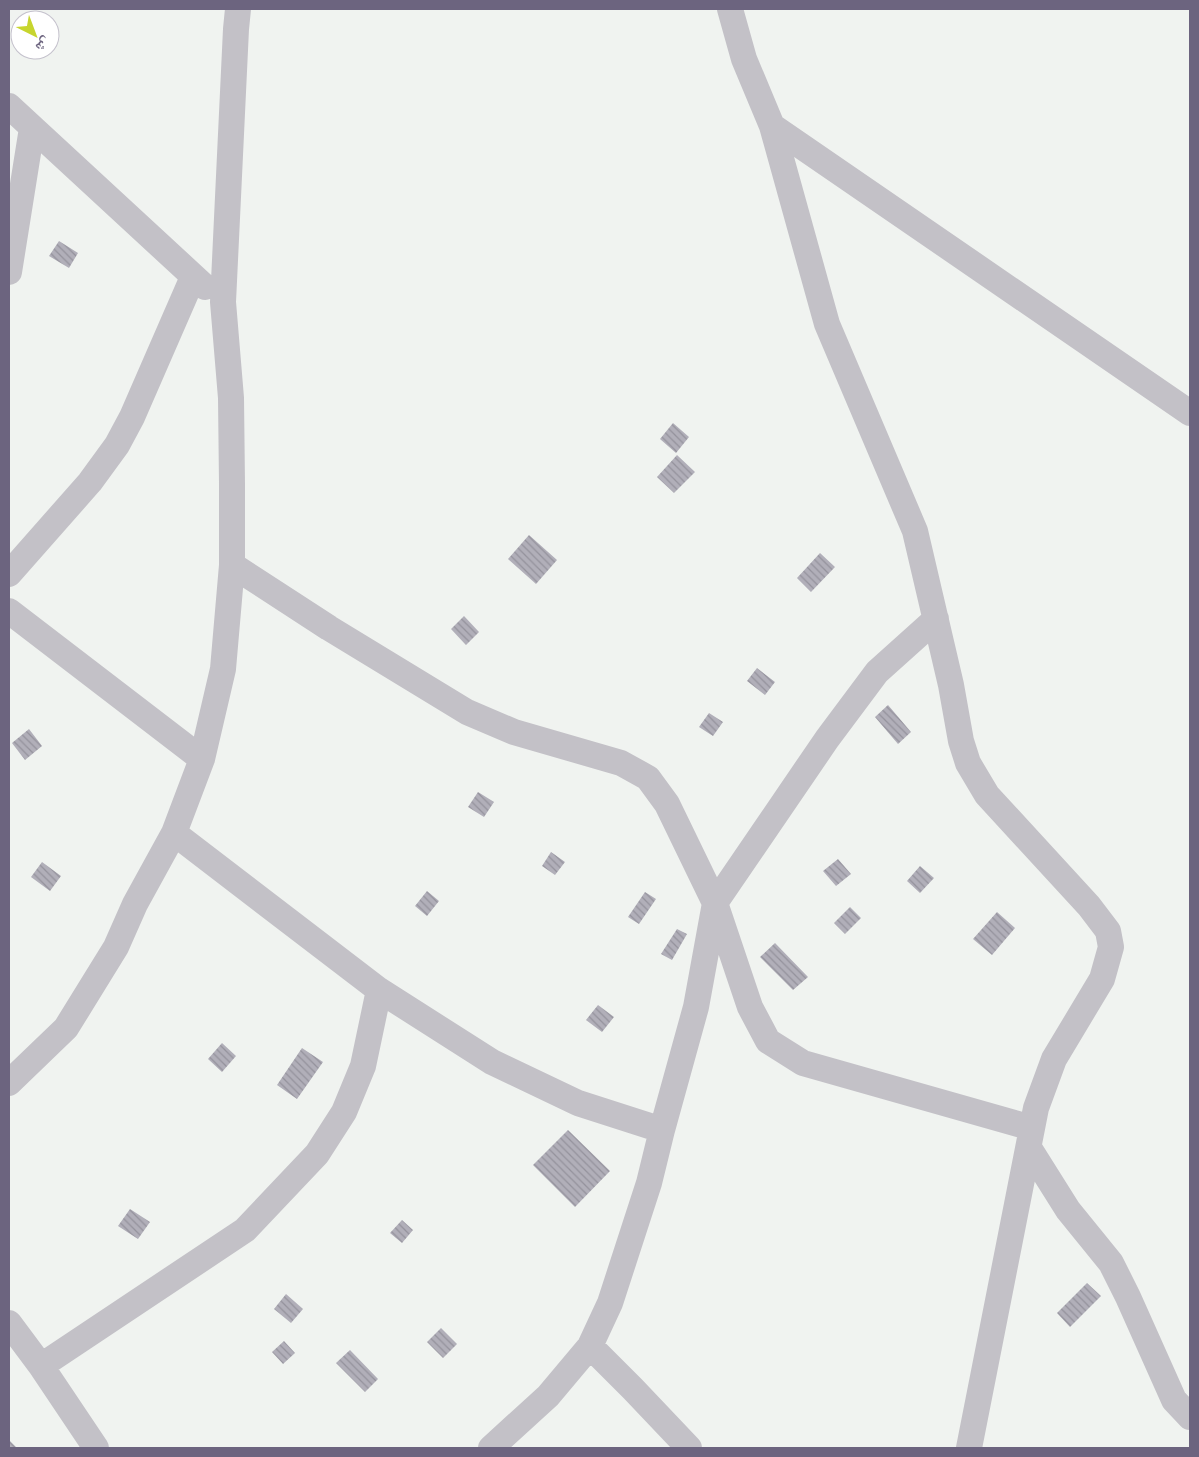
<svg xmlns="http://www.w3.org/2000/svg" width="1199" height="1457" font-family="Arial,'Noto Naskh Arabic',sans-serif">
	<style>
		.building { fill: url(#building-back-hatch) }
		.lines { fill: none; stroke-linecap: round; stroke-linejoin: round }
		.minor { stroke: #c3c1c7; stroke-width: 26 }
	</style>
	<defs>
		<pattern id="building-back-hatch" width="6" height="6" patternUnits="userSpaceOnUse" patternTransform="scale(1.25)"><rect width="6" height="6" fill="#b1afb9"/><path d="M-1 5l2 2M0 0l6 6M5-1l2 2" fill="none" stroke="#94929c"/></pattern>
	</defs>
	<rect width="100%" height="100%" fill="#f0f3f0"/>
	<path class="building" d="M59 241 78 253 69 268 49 256Z
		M673 423 689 437 676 453 660 439Z
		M677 455 695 472 674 493 657 477Z
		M529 535 557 560 536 584 508 559Z
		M820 553 835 567 811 592 797 578Z
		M464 616 479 632 466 645 451 629Z
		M757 668 775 682 765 695 747 681Z
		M888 705 911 732 898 744 875 717Z
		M709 713 723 722 713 736 699 727Z
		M29 729 42 746 25 760 12 743Z
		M478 792 494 802 484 817 468 807Z
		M551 852 565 862 555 875 542 866Z
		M838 859 851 874 836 886 823 871Z
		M42 862 61 876 50 891 31 877Z
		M920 866 934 878 920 893 907 881Z
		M427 891 439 901 427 916 415 906Z
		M645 892 656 899 639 924 628 917Z
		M850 907 861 918 845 934 834 923Z
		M997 912 1015 928 992 955 973 939Z
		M677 929 687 934 672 960 661 954Z
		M775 943 808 977 793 990 760 957Z
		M598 1005 614 1017 602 1032 586 1020Z
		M222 1043 236 1056 222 1072 208 1059Z
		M302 1048 323 1062 297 1099 277 1085Z
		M568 1130 610 1171 575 1207 533 1165Z
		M130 1209 150 1222 138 1239 118 1226Z
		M402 1220 413 1230 402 1243 390 1233Z
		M1087 1283 1101 1296 1070 1327 1057 1313Z
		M286 1294 303 1309 291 1323 274 1309Z
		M441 1328 457 1344 443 1358 427 1342Z
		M284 1341 295 1353 283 1364 272 1352Z
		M350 1350 378 1379 365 1392 336 1363Z
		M10 1441 17 1448H9Z"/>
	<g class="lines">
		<path class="minor" d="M730 9 744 59 772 126 827 324 915 531 951 685 961 741 968 763 987 795 1089 906 1108 931 1111 947 1102 979 1054 1059 1036 1108 969 1448
			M9 106 205 287
			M772 126 1190 413
			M9 272 32 128
			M232 565 329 628 467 712 514 732 621 763 648 778 667 804 715 903 750 1007 768 1041 803 1063 1032 1128
			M9 574 90 482 117 445 132 417 193 277
			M9 611 202 759
			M174 833 379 990 492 1062 578 1103 662 1130
			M9 1083 66 1028 116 947 135 904 174 833 202 759 223 669 232 565V484L231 398 223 302 236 29 238 9
			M1029 1148 1068 1210 1111 1263 1128 1297 1174 1400 1190 1417
			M9 1323 41 1366 96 1448
			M590 1346 633 1389 689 1448
			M41 1366 245 1230 317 1154 344 1112 363 1066 379 990
			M491 1448 548 1396 590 1346 610 1303 649 1183 662 1130 696 1007 715 903 827 739 877 672 936 619"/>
	</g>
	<rect width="1199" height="1457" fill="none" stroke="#6c647f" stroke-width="20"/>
	<g transform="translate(35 35) rotate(138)"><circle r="24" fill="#ffffff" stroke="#c4c1cc"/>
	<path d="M0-4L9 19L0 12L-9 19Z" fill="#c7d52e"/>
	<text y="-8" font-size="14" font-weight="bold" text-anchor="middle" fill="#6c647f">ش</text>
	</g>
</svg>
